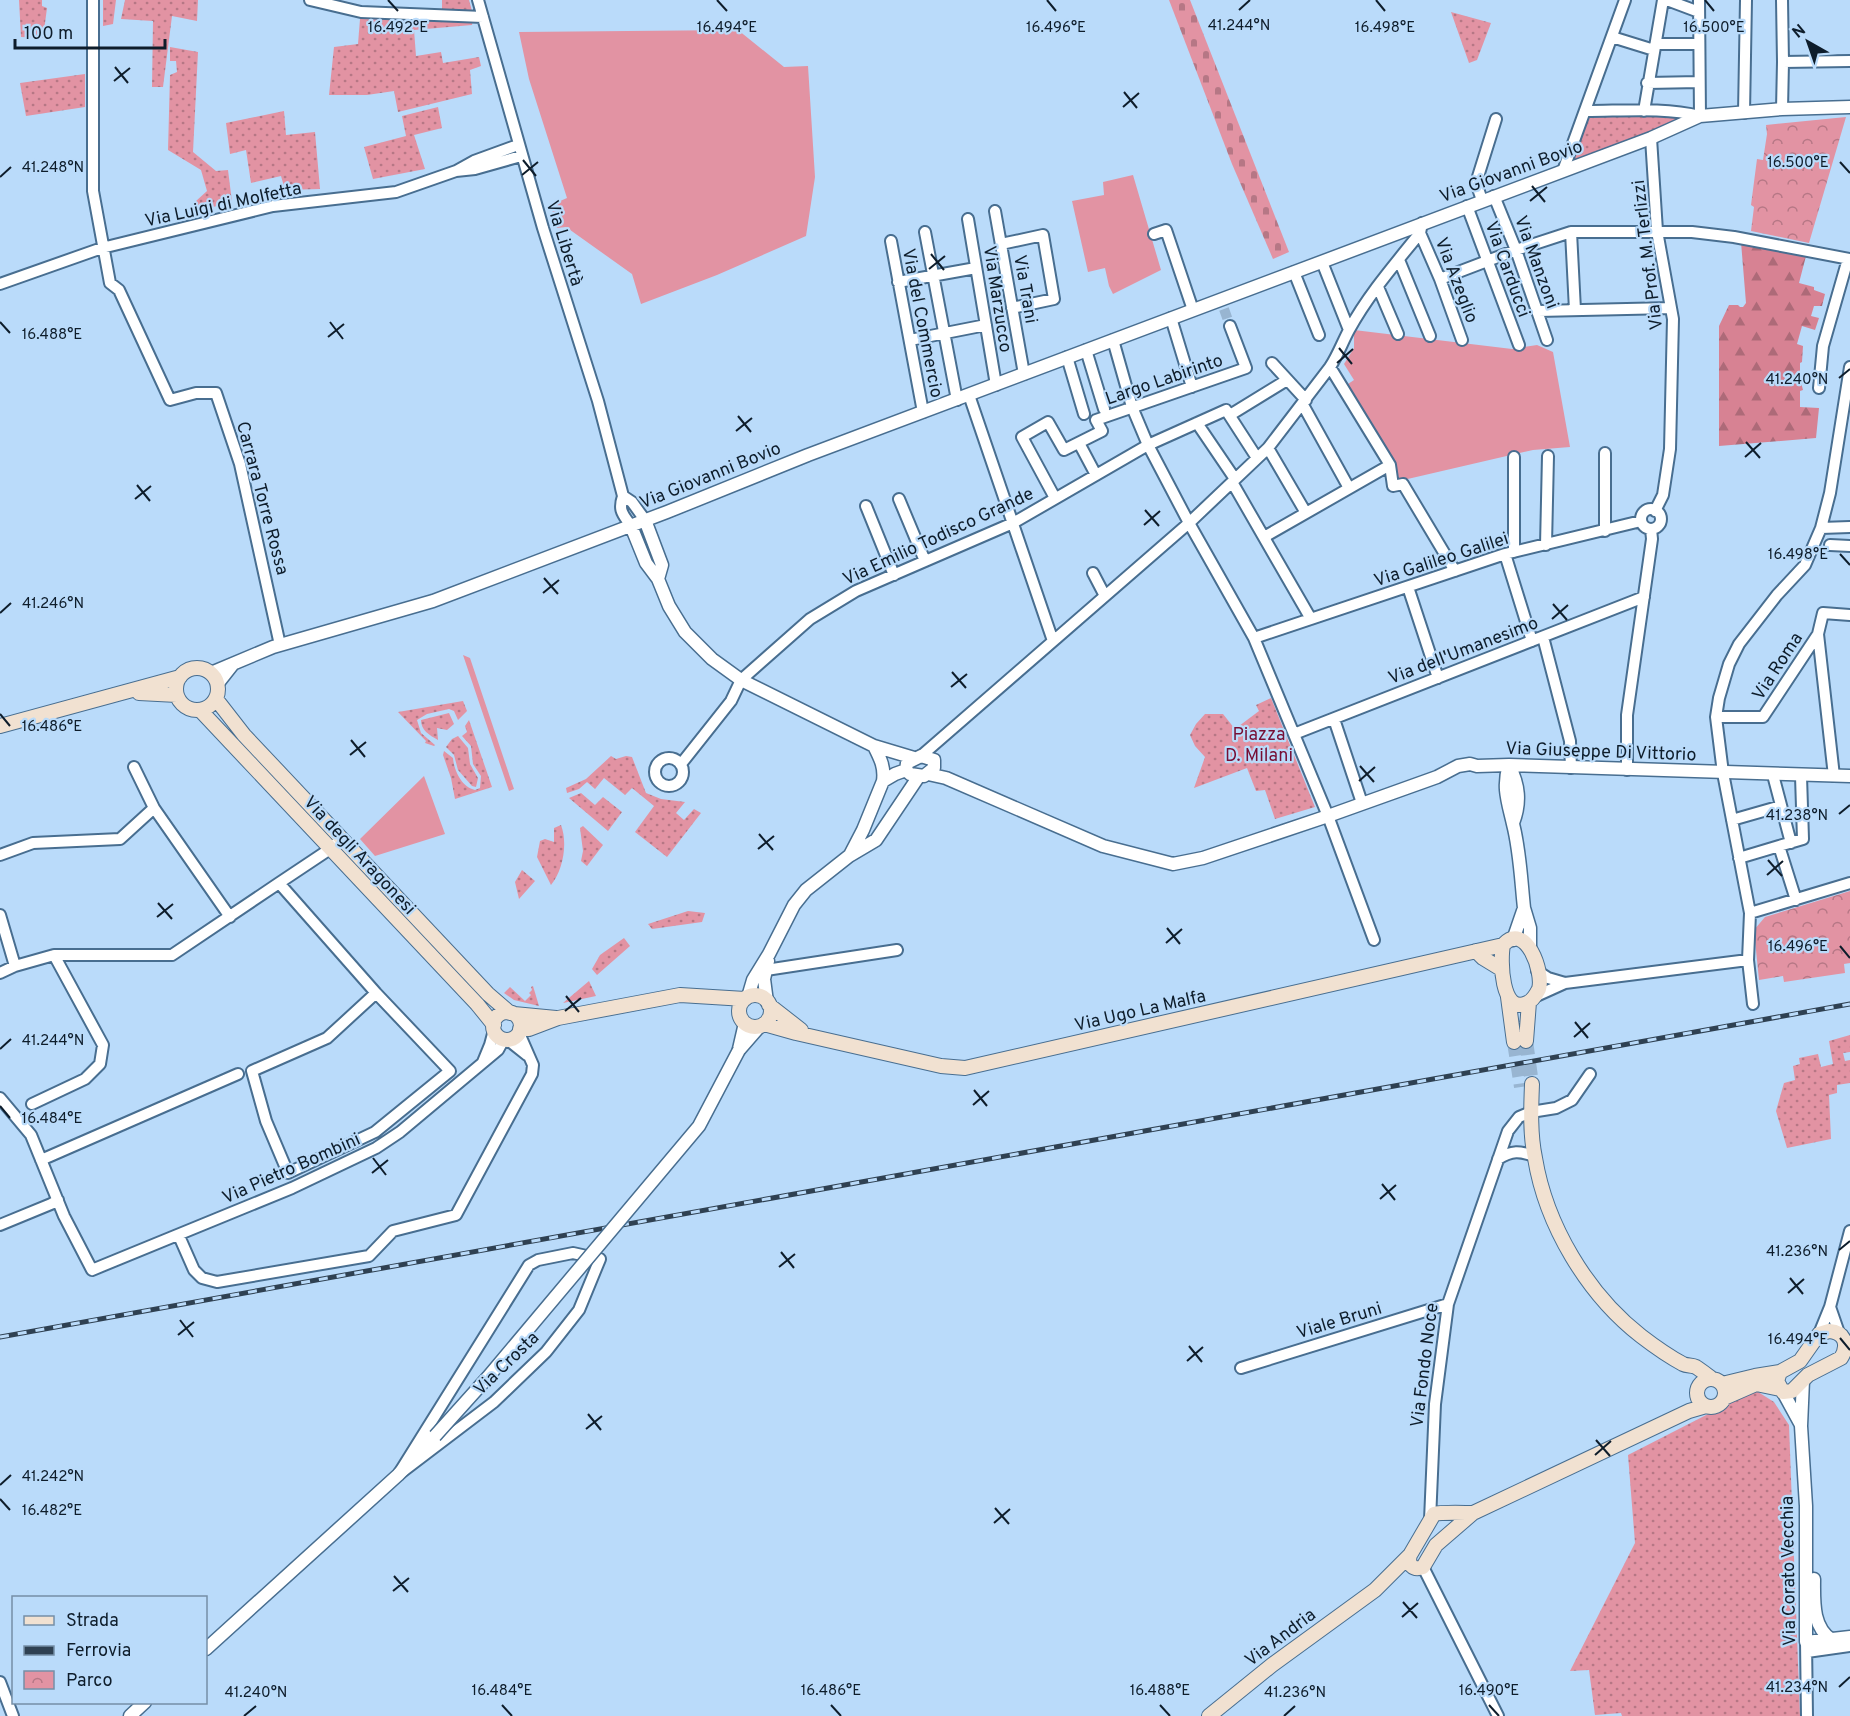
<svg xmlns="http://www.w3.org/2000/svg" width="1850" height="1716" font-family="Overpass,sans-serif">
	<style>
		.grass { fill: #e293a3 }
		.forest { fill: url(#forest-firs) }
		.cemetery { fill: url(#cemetery-stones) }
		.park { fill: url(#park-crowns) }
		.garden { fill: url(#garden-dots) }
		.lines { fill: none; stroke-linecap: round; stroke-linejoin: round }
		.minor-tunnel { stroke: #98b5d1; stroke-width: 10; stroke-dasharray: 10 5; stroke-linecap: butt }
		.secondary-tunnel { stroke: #98b5d1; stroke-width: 14; stroke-dasharray: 14 7; stroke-linecap: butt }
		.minor-casing { stroke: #486e90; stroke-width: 14 }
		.tertiary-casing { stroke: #486e90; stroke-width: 15 }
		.secondary-casing { stroke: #486e90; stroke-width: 16 }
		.minor { stroke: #fff; stroke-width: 10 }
		.tertiary { stroke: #fff; stroke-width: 12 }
		.secondary { stroke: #f1e1d1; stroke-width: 14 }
		.rail-casing { stroke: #2f4152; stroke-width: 5 }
		.rail { stroke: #badbfa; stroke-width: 3; stroke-dasharray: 9; stroke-linecap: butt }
		.tertiary-bridge-casing { stroke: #486e90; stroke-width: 15; stroke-linecap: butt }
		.tertiary-bridge { stroke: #fff; stroke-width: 12 }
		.ticks { fill: none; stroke: #0e1d2b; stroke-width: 2 }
		.labels { text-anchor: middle; stroke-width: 4.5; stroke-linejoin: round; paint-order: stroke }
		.street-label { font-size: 18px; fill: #0e1d2b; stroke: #badbfa }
		.park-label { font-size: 18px; fill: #760e34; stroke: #badbfa }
		.ticks-label { font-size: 15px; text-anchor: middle; fill: #0e1d2b; stroke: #badbfa; stroke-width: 4.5; stroke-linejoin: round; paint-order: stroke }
	</style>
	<defs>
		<pattern id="forest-firs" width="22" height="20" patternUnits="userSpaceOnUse" patternTransform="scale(1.5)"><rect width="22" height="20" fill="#d78293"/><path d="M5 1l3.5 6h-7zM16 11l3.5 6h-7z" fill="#ad6a78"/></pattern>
		<pattern id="cemetery-stones" width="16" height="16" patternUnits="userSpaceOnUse" patternTransform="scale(1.5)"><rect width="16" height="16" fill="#e293a3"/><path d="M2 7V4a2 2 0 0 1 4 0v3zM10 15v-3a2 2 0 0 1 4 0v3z" fill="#b67785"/></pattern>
		<pattern id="park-crowns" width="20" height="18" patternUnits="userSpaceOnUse" patternTransform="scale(1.5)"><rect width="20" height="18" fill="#e293a3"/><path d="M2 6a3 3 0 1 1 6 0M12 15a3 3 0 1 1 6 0" fill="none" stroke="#b67785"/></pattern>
		<pattern id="garden-dots" width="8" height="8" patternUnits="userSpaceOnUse" patternTransform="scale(1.5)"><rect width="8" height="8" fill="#e293a3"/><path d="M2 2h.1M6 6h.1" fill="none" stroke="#b67785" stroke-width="1.8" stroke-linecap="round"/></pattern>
	</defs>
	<rect width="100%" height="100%" fill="#badbfa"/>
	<path class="grass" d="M738 30 784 67 808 66 815 177 806 236 717 275 641 304 632 274 566 227 557 228 551 205 567 198 529 79 519 32Z
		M1133 175 1161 270 1113 294 1109 286 1105 268 1088 272 1072 201 1104 195 1103 182Z
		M1354 330 1512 349 1537 345 1553 352 1570 447 1533 450 1399 481 1395 465 1345 386 1354 380 1344 364 1354 348Z
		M463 655 470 658 514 789 509 791Z
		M424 776 445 834 375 856 360 839Z"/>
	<path class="forest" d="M1741 242 1806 256 1799 283 1814 287V290L1825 294 1822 306H1814L1811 316 1819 318 1815 330 1802 326 1797 344 1803 346 1802 362 1800 363V378L1803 390 1800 391V407L1819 408 1816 438 1719 446V326L1729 305H1738L1740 307H1743L1746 303Z"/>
	<path class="cemetery" d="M1169 0H1190L1289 252 1273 259 1232 164Z"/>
	<path class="park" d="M1846 117 1809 243 1751 231 1754 207 1751 205 1757 159 1763 160 1767 134 1766 125Z
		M1850 891V963L1844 964 1845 973 1784 982 1783 976 1759 980 1754 930 1765 917Z"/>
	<path class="garden" d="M19 0H42V6L47 8 43 38 21 37Z
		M103 0H116L113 24 103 26Z
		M125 0H198L197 21 172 16 163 87H152L153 21 121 19Z
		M442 0H469L472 11 442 10Z
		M1451 12 1491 23 1477 60 1469 63Z
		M360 19 473 20 472 25 414 30 416 56 441 52 443 63 479 57 481 66 470 70 472 94 398 112 394 91 367 95H329L334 47 358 44Z
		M170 47 198 52 193 152 216 171 228 170 232 202 194 212 196 201 207 191 201 170 168 150 170 75 177 72 176 61H170Z
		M85 74V107L26 116 20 83Z
		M438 107 442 128 414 135 425 169 373 179 364 147 406 136 402 116Z
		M284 111 286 135 315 132 320 189 285 190 281 176 251 183 246 150 230 154 226 123Z
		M1586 111 1676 112V127L1563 171Z
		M1271 698 1315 807 1275 819 1265 790 1256 791 1247 768 1194 788 1205 757 1195 746 1190 735 1196 724 1205 714H1223L1235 729 1259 711 1256 705Z
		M463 701 467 711 458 720 454 711 449 709 427 714 417 720 421 733 435 745 434 746 425 743 426 741 398 712Z
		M449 713 454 724 447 730 437 728 438 740C429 735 421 730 421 720Z
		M469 720 492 787 455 799 451 778 443 755 444 751 453 758C454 771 462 787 475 790L480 788 481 776 473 764 471 746 462 736 467 732 465 726Z
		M458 736 468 748 470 764 478 778 476 787 472 786 458 770 454 755 446 747 452 739Z
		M611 756 616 759 626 756 632 757 646 793 661 799 685 802 676 813 684 820 694 809 701 813 667 857 635 832 654 806 632 788 625 795 604 778 595 789 587 782 579 789 567 793 566 788 586 779Z
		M581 793 595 805 603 797 622 812 608 831 569 798Z
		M561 825C568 843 563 871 551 885L537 857 540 841 545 839 554 842V828Z
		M583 826 603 845 587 866 581 861 583 851 580 828Z
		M522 870 535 881 519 899 515 882Z
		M688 911 705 913 702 922 652 929 648 924Z
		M624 938 630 946 597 975 592 969 600 955Z
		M589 981 596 996 563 1003Z
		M533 986 539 1006 514 1000 504 993 510 987 525 1001 531 995 529 993 532 990 531 987Z
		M1850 1035V1052L1843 1053 1845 1061 1850 1060V1083L1837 1085V1093L1829 1095 1831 1139 1787 1148 1776 1111 1784 1083 1795 1080 1793 1066 1800 1064 1799 1058 1818 1054 1821 1067 1833 1064 1829 1041Z
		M1755 1390 1774 1402 1789 1425 1800 1716H1622L1621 1713 1595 1715 1589 1670 1570 1671 1635 1543 1628 1455Z"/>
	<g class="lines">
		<path class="minor-tunnel" d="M1224 309 1230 326"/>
		<path class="secondary-tunnel" d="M1526 1041 1532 1084
			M1514 1042 1521 1087"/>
		<defs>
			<path id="minor" d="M93 0V191L110 283 119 290 170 400 196 393H216L240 464 280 645
				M310 0 361 12 483 17
				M478 0 543 228 598 401 623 496C618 511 623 514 631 526
				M1667 0 1699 12
				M1782 0 1783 62 1850 61
				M1612 37 1654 50
				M1656 44H1699
				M1647 83 1699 82
				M1782 109 1783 62
				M1586 111C1623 111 1664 107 1700 116L1699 0
				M1644 111 1663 0
				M1744 113 1746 0
				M1651 138 1657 231 1673 319 1670 449 1663 495 1655 511
				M518 145 474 161 456 171 475 169 521 156
				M1563 171 1625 0
				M1494 196 1516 250 1547 340
				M1482 200 1476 183 1496 119
				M1467 206 1519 345
				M995 211 1024 374
				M968 219 996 385
				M925 232 957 400
				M1571 232 1575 310
				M1420 233 1440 279 1462 340
				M1154 234 1166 230 1193 310
				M891 241 923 412
				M1001 244 1043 235 1054 299 1012 308
				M1399 260 1430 336
				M1322 262 1349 330
				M1294 272 1319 335
				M1440 279 1516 250 1571 232H1692L1734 237 1850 259
				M898 282 976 268
				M0 284 102 248 273 206 396 192 456 171
				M1378 287 1398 334
				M1538 311 1671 308
				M1171 318 1192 387
				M910 340 986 325
				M1113 340 1132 407 1148 445 1189 523 1254 638 1328 816 1374 940
				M1086 350 1104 409
				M1067 357 1084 414
				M1272 363 1306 400
				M1330 367 1390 465 1393 486 1403 484 1455 571
				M1819 388 1823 346 1848 259
				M969 395 1053 641
				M1303 405 1349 488
				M1230 415 1287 380
				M1197 423 1235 479
				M1079 443 1096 475
				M1268 448 1306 513
				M1605 453V531
				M1514 457V552
				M1232 482 1311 619
				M623 496 632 502 645 520
				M1055 498 1022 437 1048 422 1064 450 1102 431 1096 420 1246 368 1230 326
				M899 499 925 561
				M866 506 894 575
				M1641 519a10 10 0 1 1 20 0a10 10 0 1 1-20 0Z
				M1821 528 1850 527
				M1264 537 1390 465
				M1546 545 1548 456
				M1830 545 1850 546
				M1505 554 1532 641
				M1093 573 1105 596
				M1408 587 1438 678
				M1818 634 1834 776
				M1543 637 1570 741 1571 768
				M1254 638 1505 554 1641 521
				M1716 717H1763L1818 634 1823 613 1850 615
				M1334 719 1362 803
				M1294 734 1644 597
				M921 756 1189 523 1268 448 1330 367C1338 355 1342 343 1349 330 1368 295 1395 264 1420 233L1422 223
				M655 772a14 14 0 1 1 28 0a14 14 0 1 1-28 0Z
				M681 764 731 701 741 680 810 619 856 591 1013 523 1148 445 1226 410 1257 458
				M134 767 154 808
				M1627 770V715L1652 539 1651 529
				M1773 775 1791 843
				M1732 820 1781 806
				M1779 846 1803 839 1801 776
				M0 855 33 843 120 839 154 808 230 917
				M1739 858 1779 846 1796 900
				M279 883 330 849 341 839
				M1750 913 1850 883
				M0 915 15 966
				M766 970 897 950
				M0 973 15 966 54 955
				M1565 983 1748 960
				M1534 997 1565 983 1548 978 1537 971
				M1753 1004 1748 960 1750 913 1723 773 1716 717 1719 698 1729 664 1739 644 1777 595 1805 565 1821 528 1830 493 1850 367
				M508 1040 527 1055
				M483 1062 490 1045 494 1030
				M0 1098 31 1135 64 1216 92 1270 292 1188 376 1148 400 1132 498 1050 504 1039
				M32 1104 85 1079 100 1064 103 1045 54 955H172L279 883 376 993 450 1071 375 1132 288 1173 266 1121 252 1071 327 1038 376 993
				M1498 1159C1512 1150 1520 1151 1534 1156
				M41 1160 238 1074
				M0 1225 51 1204 58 1200
				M179 1236 194 1270 202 1278 217 1282 369 1256 393 1231 456 1215 532 1074 533 1065 519 1033
				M573 1253 600 1259 579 1310 546 1352 494 1402 398 1475 529 1265 538 1260Z
				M1830 1307 1839 1333
				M1819 1334 1830 1307 1850 1231
				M1241 1368 1448 1304
				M1430 1520 1435 1404 1448 1304 1508 1131 1519 1117 1531 1112 1556 1108 1572 1100 1590 1074
				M1423 1567 1498 1716
				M1806 1642 1807 1716
				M1807 1652 1850 1646
				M0 1682 13 1716"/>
			<path id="tertiary" d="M645 520 662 565 658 579
				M631 526 646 563 658 579 669 606 685 632 712 659 741 680 874 746 914 758
				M211 673 273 647 433 601 667 512 808 455 1651 138 1700 116 1782 109 1850 107
				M218 683 233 664
				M874 746C880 758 885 767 883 781
				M921 756 934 760V768L924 776 910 774 906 770 907 763Z
				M1509 765C1502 787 1508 802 1513 824 1520 851 1521 880 1524 908
				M1509 765C1519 785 1521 802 1513 823
				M928 774 946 778 1103 846 1173 864 1203 858 1328 816 1437 777 1458 766 1470 764 1477 766 1509 765 1850 776
				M850 855 863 830 883 781 895 774 906 770
				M1513 940 1524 908 1530 928V947
				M748 997 753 980 769 954 794 905 806 890 849 856 876 840 919 776
				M767 1002 764 979 768 961
				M739 1049 745 1023
				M739 1050 760 1026
				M1803 1380 1801 1426 1806 1506V1642L1850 1637
				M1783 1392 1801 1425
				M1814 1579C1814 1601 1812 1627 1832 1640
				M206 1649 398 1475 435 1436
				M130 1716 145 1702"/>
			<path id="secondary" d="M176 689a21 21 0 1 1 42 0a21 21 0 1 1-42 0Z
				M139 693 177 695
				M216 699 244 735 488 994 510 1013
				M200 710 477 1004 494 1025
				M0 726 180 677
				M1476 951 1483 958 1501 969
				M739 1011a16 16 0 1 1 32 0a16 16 0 1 1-32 0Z
				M1508 997 1514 1042
				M769 1005 801 1030
				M493 1026a14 14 0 1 1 28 0a14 14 0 1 1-28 0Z
				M514 1014 556 1018
				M764 1024 796 1033 941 1066 965 1068 1503 945C1526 920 1544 973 1539 989 1536 995 1532 1001 1527 1003 1501 1016 1500 959 1503 945
				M520 1029H529L558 1018 680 995 745 999
				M1526 1041 1529 1002
				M1532 1084C1531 1109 1530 1134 1535 1158 1546 1225 1587 1294 1641 1336 1654 1346 1668 1356 1683 1364 1687 1366 1692 1365 1696 1367 1701 1370 1707 1375 1711 1378
				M1829 1331C1845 1332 1849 1345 1841 1358L1808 1375 1792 1391 1783 1392 1777 1381 1780 1372 1800 1361 1819 1334Z
				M1697 1393a14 14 0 1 1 28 0a14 14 0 1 1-28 0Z
				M1722 1384 1755 1376 1780 1372
				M1724 1398 1756 1384 1780 1389
				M1410 1555C1407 1564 1413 1571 1423 1567L1436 1545 1473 1513 1689 1411 1706 1406
				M1209 1716 1272 1665 1375 1590 1410 1555 1434 1514C1441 1512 1464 1513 1473 1513"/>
		</defs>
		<use href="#minor" class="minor-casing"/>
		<use href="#tertiary" class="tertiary-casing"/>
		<use href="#secondary" class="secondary-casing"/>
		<use href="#minor" class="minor"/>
		<use href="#tertiary" class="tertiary"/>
		<use href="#secondary" class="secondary"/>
		<defs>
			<path id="rail" d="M0 1337 1850 1004"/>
		</defs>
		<use href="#rail" class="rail-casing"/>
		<use href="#rail" class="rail"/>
		<defs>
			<path id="tertiary-bridge" d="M435 1436 488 1377 699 1126 739 1050"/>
		</defs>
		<use href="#tertiary-bridge" class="tertiary-bridge-casing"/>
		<use href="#tertiary-bridge" class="tertiary-bridge"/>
	</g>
	<path class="ticks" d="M388 0 398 11M717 0 727 11M1047 0 1056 11M1376 0 1385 11M1705 0 1714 11M1239 10 1250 0M115 67 128 83M114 81 130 68M1124 92 1137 108M1123 107 1139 93M523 160 536 176M1840 162 1850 173M522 175 538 162M0 177 11 167M1532 186 1545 202M1530 201 1547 187M931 254 944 270M929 269 945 256M0 322 10 333M330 322 343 339M328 337 344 324M1339 348 1352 364M1337 363 1353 349M1839 378 1850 369M738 416 751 432M736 431 752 418M1746 442 1760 458M1745 457 1761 443M137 485 150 501M135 499 151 486M1145 510 1159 526M1144 525 1160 511M1840 554 1850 565M544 578 558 594M543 593 559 580M1553 604 1567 620M0 613 11 603M1552 619 1568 605M952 672 966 688M951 687 967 674M0 714 10 726M351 740 365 757M350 755 366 742M1360 766 1374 782M1359 781 1375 767M1839 814 1850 805M759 834 773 850M758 849 774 836M1768 860 1782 876M1767 875 1783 861M158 903 172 919M157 917 173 904M1167 928 1180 944M1166 943 1182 929M1840 946 1850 958M566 996 579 1012M565 1011 581 998M1575 1022 1588 1038M1574 1037 1590 1023M0 1049 11 1039M974 1090 987 1106M973 1105 989 1091M0 1106 10 1118M373 1158 386 1175M372 1173 388 1160M1382 1184 1395 1200M1380 1199 1396 1185M1839 1250 1850 1241M781 1252 794 1268M779 1267 795 1254M1790 1278 1803 1294M1788 1293 1804 1279M180 1320 193 1337M178 1335 194 1322M1840 1338 1850 1350M1189 1346 1202 1362M1187 1361 1203 1347M588 1414 601 1430M586 1429 602 1416M1596 1440 1610 1456M1595 1455 1611 1441M0 1485 11 1475M0 1499 10 1510M995 1508 1009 1524M994 1523 1010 1509M394 1576 408 1592M393 1591 409 1578M1403 1602 1417 1618M1402 1617 1418 1603M1839 1687 1850 1677M502 1705 512 1716M831 1705 841 1716M1160 1705 1170 1716M1489 1705 1499 1716M244 1716 256 1706M1284 1716 1295 1706"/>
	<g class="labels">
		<g class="street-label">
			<text transform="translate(1511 171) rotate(-20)" y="6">Via Giovanni Bovio</text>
			<text transform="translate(223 204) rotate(-12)" y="6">Via Luigi di Molfetta</text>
			<text transform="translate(565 243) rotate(73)" y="6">Via Libertà</text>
			<text transform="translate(1647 255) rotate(-97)" y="6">Via Prof. M. Terlizzi</text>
			<text transform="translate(1537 262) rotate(70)" y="6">Via Manzoni</text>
			<text transform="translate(1508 269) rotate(70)" y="6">Via Carducci</text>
			<text transform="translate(1457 280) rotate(69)" y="6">Via Azeglio</text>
			<text transform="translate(1026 289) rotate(80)" y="6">Via Trani</text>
			<text transform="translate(998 299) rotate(81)" y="6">Via Marzucco</text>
			<text transform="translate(923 323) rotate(79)" y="6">Via del Commercio</text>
			<text transform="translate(1164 379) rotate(-19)" y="6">Largo Labirinto</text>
			<text transform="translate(710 475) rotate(-22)" y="6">Via Giovanni Bovio</text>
			<text transform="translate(263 498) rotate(75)" y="6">Carrara Torre Rossa</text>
			<text transform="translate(938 536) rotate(-25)" y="6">Via Emilio Todisco Grande</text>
			<text transform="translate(1441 559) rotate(-18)" y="6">Via Galileo Galilei</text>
			<text transform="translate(1463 650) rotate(-21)" y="6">Via dell'Umanesimo</text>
			<text transform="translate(1777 666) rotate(-57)" y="6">Via Roma</text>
			<text transform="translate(1601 751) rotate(2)" y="6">Via Giuseppe Di Vittorio</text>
			<text transform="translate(360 855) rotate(47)" y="6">Via degli Aragonesi</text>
			<text transform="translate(1140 1010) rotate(-13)" y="6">Via Ugo La Malfa</text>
			<text transform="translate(291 1168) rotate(-24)" y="6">Via Pietro Bombini</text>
			<text transform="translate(1339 1320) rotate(-17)" y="6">Viale Bruni</text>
			<text transform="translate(506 1363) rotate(-44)" y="6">Via Crosta</text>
			<text transform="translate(1424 1365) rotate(-83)" y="6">Via Fondo Noce</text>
			<text transform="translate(1788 1571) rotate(-91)" y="6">Via Corato Vecchia</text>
			<text transform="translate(1280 1637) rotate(-37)" y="6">Via Andria</text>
		</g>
		<g class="park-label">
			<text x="1259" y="740">Piazza<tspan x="1259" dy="21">D. Milani</tspan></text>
		</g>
	</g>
	<g class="ticks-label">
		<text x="1239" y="30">41.244°N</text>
		<text x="1714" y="32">16.500°E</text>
		<text x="398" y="32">16.492°E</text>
		<text x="727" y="32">16.494°E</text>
		<text x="1056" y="32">16.496°E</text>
		<text x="1385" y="32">16.498°E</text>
		<text x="1798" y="167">16.500°E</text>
		<text x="53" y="172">41.248°N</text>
		<text x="52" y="339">16.488°E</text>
		<text x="1797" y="384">41.240°N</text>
		<text x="1798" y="559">16.498°E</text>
		<text x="53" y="608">41.246°N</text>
		<text x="52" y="731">16.486°E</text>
		<text x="1797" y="820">41.238°N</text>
		<text x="1798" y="951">16.496°E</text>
		<text x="53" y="1045">41.244°N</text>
		<text x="52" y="1123">16.484°E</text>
		<text x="1797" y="1256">41.236°N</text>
		<text x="1798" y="1344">16.494°E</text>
		<text x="53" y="1481">41.242°N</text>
		<text x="52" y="1515">16.482°E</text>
		<text x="1797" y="1692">41.234°N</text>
		<text x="502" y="1695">16.484°E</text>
		<text x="831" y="1695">16.486°E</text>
		<text x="1160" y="1695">16.488°E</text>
		<text x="1489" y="1695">16.490°E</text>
		<text x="256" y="1697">41.240°N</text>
		<text x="1295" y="1697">41.236°N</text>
	</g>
	<rect x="12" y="1596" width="195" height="108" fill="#badbfa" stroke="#758fa7" stroke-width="1.5"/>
	<rect x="24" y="1616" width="30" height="9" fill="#f1e1d1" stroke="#758fa7" stroke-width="1.5"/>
	<text x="66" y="1626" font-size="18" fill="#0e1d2b">Strada</text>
	<rect x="24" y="1646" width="30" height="9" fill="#2f4152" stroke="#758fa7" stroke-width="1.5"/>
	<text x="66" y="1656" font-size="18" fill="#0e1d2b">Ferrovia</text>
	<rect x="24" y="1671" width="30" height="18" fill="url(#park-crowns)" stroke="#758fa7" stroke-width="1.5"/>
	<text x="66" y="1686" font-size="18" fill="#0e1d2b">Parco</text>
	<g transform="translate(1808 42) rotate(320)" stroke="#badbfa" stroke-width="4.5" paint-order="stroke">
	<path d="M0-4.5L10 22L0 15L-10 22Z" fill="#0e1d2b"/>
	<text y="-9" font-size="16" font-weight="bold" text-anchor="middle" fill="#0e1d2b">N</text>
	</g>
	<path d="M15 39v9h150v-9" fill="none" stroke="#0e1d2b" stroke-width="3"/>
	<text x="24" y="39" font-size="18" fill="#0e1d2b" stroke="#badbfa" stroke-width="4.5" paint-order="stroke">100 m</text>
</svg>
